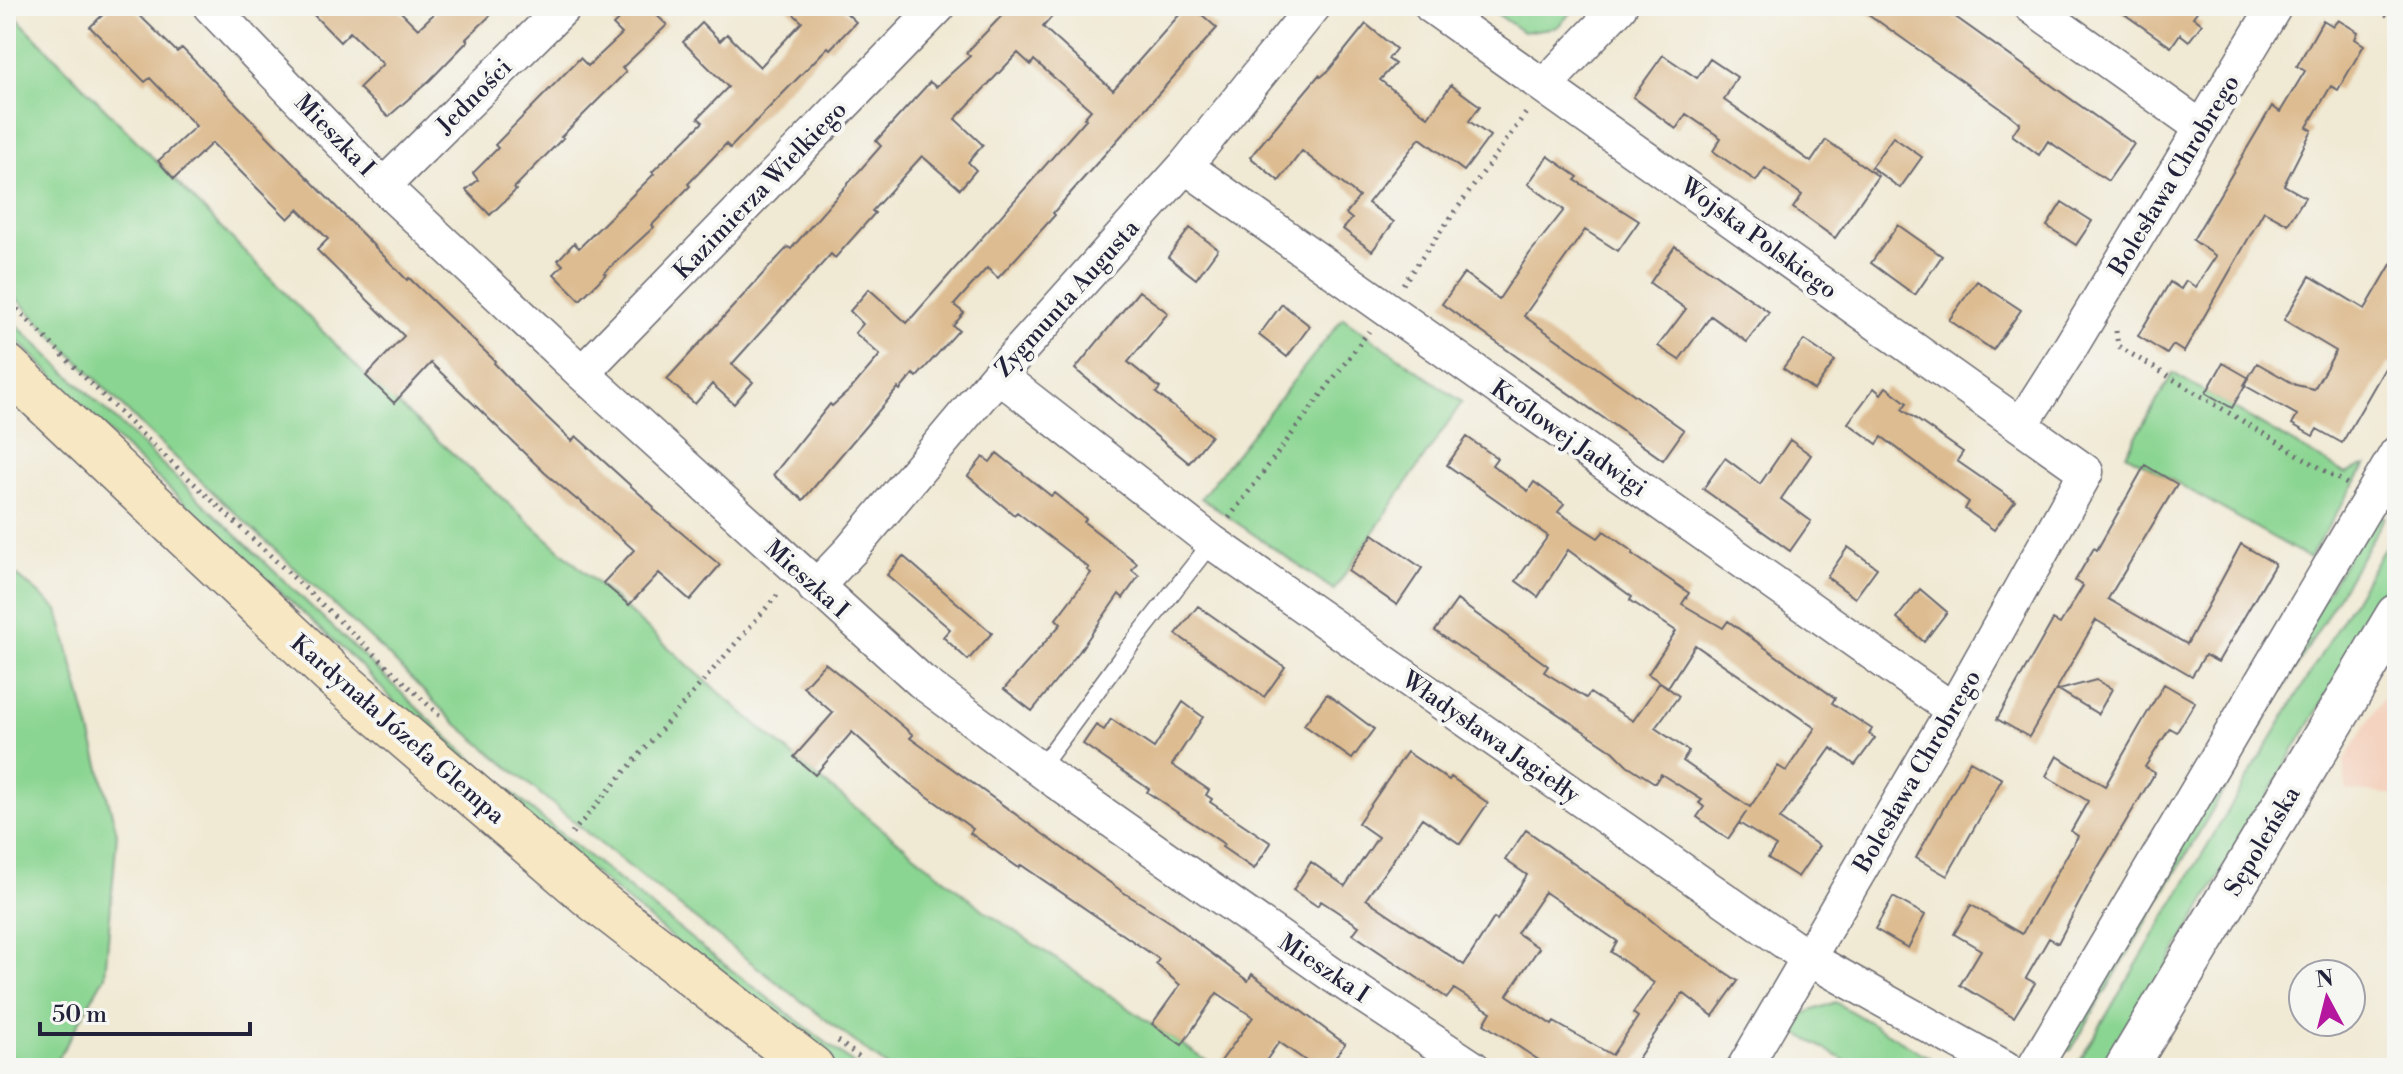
<svg xmlns="http://www.w3.org/2000/svg" width="2403" height="1074" font-family="'Libre Bodoni',serif">
	<style>
		.built { fill: #f4d3c0 }
		.green { fill: #8bd592; stroke: #567c66; stroke-width: 2 }
		.building { fill: #ddbc91; fill-rule: evenodd }
		.lines { fill: none; stroke-linecap: round; stroke-linejoin: round }
		.service-casing { stroke: #6a6870; stroke-width: 19 }
		.minor-casing { stroke: #6a6870; stroke-width: 37 }
		.tertiary-casing { stroke: #6a6870; stroke-width: 45 }
		.secondary-casing { stroke: #6a6870; stroke-width: 47 }
		.path { stroke: #6a6870; stroke-width: 5; stroke-dasharray: 2 6; stroke-linecap: butt }
		.service { stroke: #fff; stroke-width: 16 }
		.minor { stroke: #fff; stroke-width: 34 }
		.tertiary { stroke: #fff; stroke-width: 42 }
		.secondary { stroke: #f7e8c3; stroke-width: 44 }
		.labels { text-anchor: middle; stroke-width: 8; stroke-linejoin: round; paint-order: stroke }
		.street-label { font-size: 24px; fill: #22223b; stroke: #f6f6f2 }
	</style>
	<rect width="100%" height="100%" fill="#f6f6f2"/>
	<filter id="ink" filterUnits="userSpaceOnUse"><feTurbulence type="fractalNoise" baseFrequency=".0125" numOctaves="2"/><feDisplacementMap in="SourceGraphic" scale="16" xChannelSelector="R" yChannelSelector="G"/><feConvolveMatrix kernelMatrix="1 2 1 2 8 2 1 2 1" color-interpolation-filters="sRGB"/></filter>
	<filter id="wash" filterUnits="userSpaceOnUse"><feTurbulence type="fractalNoise" baseFrequency=".006" numOctaves="4" result="noise"/><feDisplacementMap in="SourceGraphic" scale="32" xChannelSelector="R" yChannelSelector="G"/><feGaussianBlur stdDeviation="1.8" result="paint"/><feColorMatrix in="noise" values="0 0 0 0 0 0 0 0 0 0 0 0 0 0 0 0 0 1.4 0 .05"/><feComposite in="paint" operator="in"/></filter>
	<g filter="url(#wash)">
		<rect width="100%" height="100%" fill="#f0e9d3"/>
		<path class="built" d="M2397 675V795L2346 790 2344 761Z"/>
		<path class="green" d="M1486 6H1578L1557 27 1523 32Z
			M6 7 366 376 697 673 815 775 985 911 1217 1068H889L736 951 592 837 451 719 388 655 146 430 6 288Z
			M6 315 457 746 544 820 703 948 859 1068H838L809 1047 679 944 410 719 364 669 124 447 6 329Z
			M1343 318 1462 402 1334 590 1201 498Z
			M2173 373 2346 474 2366 465 2309 558 2126 454Z
			M2374 512 2385 517 2071 1050 2065 1051 2063 1044Z
			M2397 527V567L2359 630 2340 672 2107 1068H2075Z
			M6 566 58 610 117 833 105 976 53 1068H6Z
			M1835 1002 1947 1068H1858L1793 1031 1803 1014Z"/>
		<g id="blocks">
			<path class="building" d="M112 6H130L177 52 182 48 407 280 409 278 495 361 494 363 534 405 572 441 576 436 654 507 653 509 720 565 690 600 659 573 629 605 603 583 634 550 578 499 577 500 545 473 431 363 394 403 366 376 404 336 317 250 328 239 298 209 288 219 212 143 174 179 158 161 196 126 150 78 145 82 90 27Z
				M305 6H395L418 29 442 6H500L466 39 468 41 430 80 388 117 359 88 383 64 350 32 340 42Z
				M633 6H647L667 25 622 68 626 72 561 137 563 138 514 188 516 190 490 215 466 190 478 180 473 173 498 148 495 145 580 58 588 66 622 34 613 25Z
				M785 6H839L856 22 830 49 828 47 730 148 726 144 688 184 690 186 652 225 654 227 604 273 606 274 580 300 554 274 563 265 558 260 574 243 579 248 654 174 652 172 703 122 698 118 728 87 683 42 702 23 720 41 727 34 760 67 802 22Z
				M1011 6H1061L1043 27 1113 90 1187 6H1192L1217 28 1081 181 1053 213 1055 215 998 278 987 268 954 305 964 313 953 326 959 330 917 377 913 374 900 390 898 388 803 500 773 475 830 404 832 406 851 389 880 355 855 333 863 324 850 311 869 289 907 323 1086 119 1084 118 1091 110 1034 60 1031 65 1018 53 955 119 983 145 968 162 976 170 960 189 922 156 872 211 875 213 835 258 831 254 732 364 753 382 734 404 712 384 695 404 667 379 771 265 788 247 791 249 881 146 876 141 930 82 936 87 970 56 966 53Z
				M1857 6H1940L2134 144 2108 181 2048 141 2039 155 2012 135 2020 123 2010 115Z
				M2113 6H2201L2193 17 2202 24 2189 41 2180 34 2171 47Z
				M2323 20 2333 26 2338 20 2358 32 2355 39 2364 45 2338 90 2331 86 2307 127 2312 130 2284 185 2305 197 2288 224 2264 211 2184 352 2173 345 2167 354 2138 336 2170 282 2181 289 2186 281 2196 287 2216 256 2193 240 2272 106 2280 112 2305 71 2297 66Z
				M1366 24 1396 49 1388 59 1395 64 1380 80 1428 117 1451 85 1480 106 1469 121 1490 136 1464 171 1420 138 1368 203 1394 222 1372 251 1343 229 1352 219 1346 214 1359 197 1302 151 1279 181 1250 157 1319 75 1321 77 1329 70Z
				M1663 55 1697 78 1710 59 1737 77 1724 100 1811 162 1826 140 1878 176 1835 238 1793 208 1802 195 1765 168 1756 181 1713 151 1721 138 1686 114 1676 129 1633 97Z
				M1893 137 1922 157 1900 188 1871 167Z
				M1548 156 1578 177 1575 180 1639 221 1618 251 1585 230 1524 316 1684 430 1663 460 1442 304 1464 273 1499 299 1530 253 1564 210 1528 184Z
				M2062 202 2092 221 2076 245 2047 226Z
				M1898 225 1942 256 1915 295 1871 263Z
				M1190 228 1218 249 1196 279 1168 257Z
				M1675 246 1769 312 1747 342 1711 316 1679 360 1658 346 1686 309 1650 283Z
				M2397 254V368L2388 363 2342 443 2317 429 2313 436 2292 424 2297 415 2244 385 2257 363 2296 385 2314 389 2336 351 2284 320 2310 276 2365 309Z
				M1977 281 2021 310 1993 350 1949 320Z
				M1139 291 1168 313 1128 362 1160 388 1156 393 1211 436 1189 463 1075 369Z
				M1282 304 1310 326 1287 357 1259 335Z
				M1804 340 1835 361 1814 390 1783 368Z
				M2223 363 2249 378 2232 408 2206 393Z
				M1886 387 1907 403 1902 409 1963 452 1957 461 2015 501 1994 530 1965 509 1969 502 1882 437 1877 444 1848 423 1874 388 1881 394Z
				M1467 437 1497 458 1492 465 1528 491 1534 482 1564 504 1558 512 1598 538 1604 531 1633 552 1632 554 1689 593 1682 604 1723 628 1728 621 1835 698 1832 703 1872 729 1869 734 1875 738 1855 765 1831 748 1780 819 1819 846 1798 877 1768 858 1776 846 1739 823 1747 811 1728 839 1697 817 1704 807 1699 803 1702 800 1661 774 1655 783 1627 765 1613 751 1435 631 1457 600 1548 666 1544 672 1586 698 1590 693 1633 721 1660 682 1679 696 1655 728 1689 751 1683 761 1750 807 1778 766 1786 771 1815 728 1695 645 1668 687 1648 674 1676 631 1630 600 1632 597 1568 550 1538 597 1516 581 1548 536 1447 465Z
				M1790 440 1811 455 1781 499 1811 521 1790 551 1703 489 1725 458 1760 484Z
				M997 453 1051 496 1054 493 1086 519 1084 522 1137 563 1132 570 1139 576 1123 598 1119 594 1079 652 1032 711 1004 689 1061 624 1056 619 1091 573 1087 570 1089 568 1017 512 1014 515 968 476 983 457 990 462Z
				M2145 465 2177 484 2108 599 2187 644 2241 544 2275 564 2218 662 2205 655 2192 676 2096 620 2029 737 1997 719 2053 620 2060 624 2083 586 2075 581 2094 548 2097 550Z
				M1373 534 1422 568 1397 605 1348 571Z
				M1848 547 1877 568 1855 598 1827 577Z
				M903 556 992 633 968 660 943 637 950 629 887 575Z
				M1920 589 1947 612 1924 642 1897 618Z
				M1198 606 1285 667 1264 697 1176 634Z
				M825 663 885 711 913 735 910 738 1123 892 1167 920 1248 981 1252 974 1345 1044 1327 1068H1316L1279 1042 1261 1068H1216L1253 1017 1217 993 1182 1045 1152 1024 1180 985 1156 964 1159 959 1021 865 1019 868 970 833 973 829 909 783 852 732 815 775 794 757 833 713 803 687Z
				M2096 680 2112 689 2098 714 2059 690Z
				M2164 684 2195 702 2177 732 2170 728 2145 767 2155 773 2097 869 2058 943 2049 938 2026 978 2035 983 2014 1017 1960 985 1981 950 1954 934 1971 905 2022 934 2078 836 2071 831 2088 801 2046 776 2057 756 2105 786Z
				M1327 694 1374 729 1352 759 1304 725Z
				M1183 702 1203 717 1172 765 1209 790 1206 795 1212 799 1210 802 1271 843 1254 869 1222 847 1224 844 1147 792 1149 789 1083 744 1096 725 1104 730 1111 719 1154 748Z
				M1407 752 1449 780 1451 777 1488 803 1460 844 1422 818 1366 899 1464 965 1494 918 1497 920 1527 875 1505 860 1526 830 1639 910 1665 932 1738 981 1713 1016 1683 993 1632 1067 1634 1068H1551L1484 1024 1491 1012 1454 989 1447 998 1353 934 1359 926 1321 901 1317 906 1293 890 1311 862 1345 886 1378 837 1358 823ZM1545 892 1617 941 1611 952 1654 983 1633 1013 1638 1017 1612 1055 1554 1022 1552 1025 1507 995 1539 948 1517 933Z
				M1970 761 2002 779 1947 876 1916 858Z
				M1893 897 1925 915 1908 948 1875 929Z"/>
		</g>
	</g>
	<g filter="url(#ink)">
		<use href="#blocks" fill-opacity="0" stroke="#6a6870" stroke-width="2"/>
		<g class="lines">
			<defs>
				<path id="service" d="M1040 768 1121 658 1212 542"/>
				<path id="minor" d="M210 6 383 186 582 373 921 681 1057 782 1334 976 1473 1068
					M1431 6 2086 472 1953 710 1744 1068
					M2031 6 2202 128
					M1545 85 1620 6
					M1185 166 1953 710
					M383 186 565 6
					M582 373 939 6
					M998 375 1212 542 1808 958 2005 1068
					M2021 425 2070 348 2275 6
					M815 588 851 550 998 375 1185 166 1314 6
					M2034 1068 2397 453"/>
				<path id="tertiary" d="M2126 1068 2397 615"/>
				<path id="secondary" d="M6 366 331 673 589 895 812 1068"/>
			</defs>
			<use href="#service" class="service-casing"/>
			<use href="#minor" class="minor-casing"/>
			<use href="#tertiary" class="tertiary-casing"/>
			<use href="#secondary" class="secondary-casing"/>
			<path class="path" d="M2372 6 2397 21
				M1403 284 1528 110
				M6 298 129 422 440 716
				M2116 331 2118 346 2347 484
				M1229 518 1369 331
				M572 833 780 592
				M838 1041 874 1068"/>
			<use href="#service" class="service"/>
			<use href="#minor" class="minor"/>
			<use href="#tertiary" class="tertiary"/>
			<use href="#secondary" class="secondary"/>
		</g>
	</g>
	<g class="labels">
		<g class="street-label">
			<text transform="translate(474 96) rotate(-45)" y="8">Jedności</text>
			<text transform="translate(335 135) rotate(46)" y="8">Mieszka I</text>
			<text transform="translate(2174 175) rotate(-59)" y="8">Bolesława Chrobrego</text>
			<text transform="translate(760 190) rotate(-46)" y="8">Kazimierza Wielkiego</text>
			<text transform="translate(1759 238) rotate(36)" y="8">Wojska Polskiego</text>
			<text transform="translate(1067 298) rotate(-48)" y="8">Zygmunta Augusta</text>
			<text transform="translate(1569 438) rotate(35)" y="8">Królowej Jadwigi</text>
			<text transform="translate(807 579) rotate(42)" y="8">Mieszka I</text>
			<text transform="translate(398 729) rotate(41)" y="8">Kardynała Józefa Glempa</text>
			<text transform="translate(1491 737) rotate(35)" y="8">Władysława Jagiełły</text>
			<text transform="translate(1917 771) rotate(-60)" y="8">Bolesława Chrobrego</text>
			<text transform="translate(2262 841) rotate(-59)" y="8">Sępoleńska</text>
			<text transform="translate(1324 968) rotate(34)" y="8">Mieszka I</text>
		</g>
	</g>
	<rect width="2403" height="1074" fill="none" stroke="#f6f6f2" stroke-width="32"/>
	<g transform="translate(2327 998) rotate(353)"><circle r="38" fill="#f6f6f2" stroke="#a1a1a9" stroke-width="2"/>
	<path d="M0-6L14 30L0 20L-14 30Z" fill="#b5179e"/>
	<text y="-12" font-size="22" font-weight="bold" text-anchor="middle" fill="#22223b">N</text>
	</g>
	<path d="M40 1022v12h210v-12" fill="none" stroke="#22223b" stroke-width="4"/>
	<text x="52" y="1022" font-size="24" fill="#22223b" stroke="#f6f6f2" stroke-width="6" paint-order="stroke">50 m</text>
</svg>
